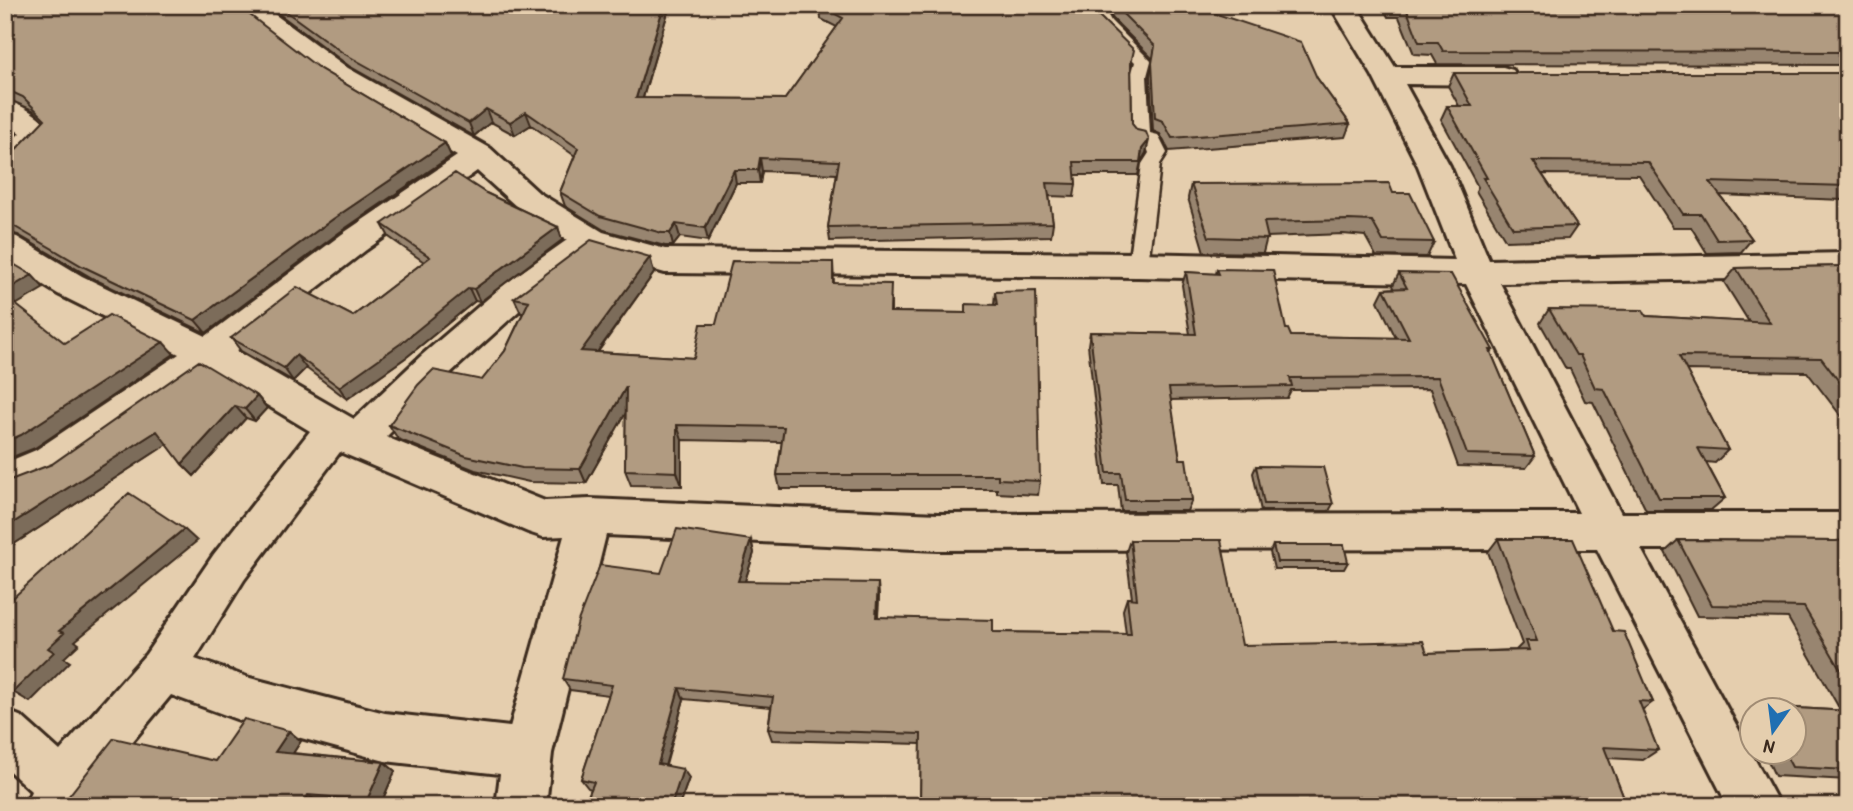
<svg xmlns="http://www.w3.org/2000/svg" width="1853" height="811" font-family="'Patrick Hand',sans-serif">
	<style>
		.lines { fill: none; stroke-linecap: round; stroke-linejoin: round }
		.lane-casing { stroke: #3b2a1e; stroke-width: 5 }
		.street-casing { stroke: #3b2a1e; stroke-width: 6 }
		.lane { fill: #e5ceae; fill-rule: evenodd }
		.street { fill: #e5ceae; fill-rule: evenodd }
		.wall { fill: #98856f; stroke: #3b2a1e; stroke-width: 2 }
		.shaded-wall { fill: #7c6c5a; stroke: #3b2a1e; stroke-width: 2 }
		.building { fill: #b19b81; stroke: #3b2a1e; stroke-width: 2 }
	</style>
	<rect width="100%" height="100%" fill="#e5ceae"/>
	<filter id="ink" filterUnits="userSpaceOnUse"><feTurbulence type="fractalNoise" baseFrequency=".0143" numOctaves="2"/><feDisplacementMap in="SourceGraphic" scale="14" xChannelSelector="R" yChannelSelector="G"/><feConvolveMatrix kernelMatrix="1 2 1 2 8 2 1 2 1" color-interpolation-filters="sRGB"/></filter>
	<g filter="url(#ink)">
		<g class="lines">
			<defs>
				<path id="lane" d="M1094 5H1110L1106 12 1111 21 1151 61 1147 76 1150 133 1158 135 1167 153 1160 164 1148 265 1145 270H1131L1128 265 1142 164 1149 153 1145 143 1135 141 1132 137 1131 76 1135 62 1099 27 1090 12Z"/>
				<path id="street" d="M232 5H262L348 68 490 148 539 193 603 232 665 249 1138 253 1455 260 1418 166 1372 75 1330 5H1356L1395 67H1503L1513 70 1517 76 1513 82 1503 85 1405 84 1450 166 1489 260 1848 253V277L1500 283 1621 513H1848V549H1641L1780 806H1728L1597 549 938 550 606 535 552 753 546 806H496L500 774 385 761 250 724 171 695 79 806H25L31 791 5 767V710L22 717 60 751 146 654 214 554 310 431 210 371 64 474 5 498V463L36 450 179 354 58 294 5 261V234L17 237 82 276 206 336 342 234 457 156 328 80ZM477 171 517 207 567 240 506 283 422 355 354 419 236 351 366 250ZM596 253 665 273 1138 277 1466 284 1579 513 938 514 590 499 545 501 386 437 448 375 530 301ZM340 452 528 532 543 537 564 536 510 727 385 713 250 678 195 659 244 580Z
					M5 100C21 104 44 118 53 132L16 172 5 175V147L20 133 5 123Z"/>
			</defs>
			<use href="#lane" class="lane-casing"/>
			<use href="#street" class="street-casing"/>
			<use href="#lane" class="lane"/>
			<use href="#street" class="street"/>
		</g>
		<path class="wall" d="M5 5 320 69 445 143 451 156 340 232 206 333 94 279 18 235 5 232V161L44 121 33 110 5 98Z
			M267 5H670L643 98 785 99 837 27 821 19 820 6 1131 67 1132 124 1146 153 1141 161 1138 175H1075L1076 184 1074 197 1049 196 1053 223 1051 236 830 241 828 227 837 174 762 171 760 183H736L708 241 680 237 673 246H665L604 230 565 206 560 192 575 156 531 125 515 135 491 122 474 136 349 66Z
			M1110 5H1190L1317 78 1350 124 1345 137 1169 151 1160 134 1153 131 1150 76 1153 59 1113 19 1109 12Z
			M1382 5H1848V65L1437 64 1432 55 1414 54 1399 17H1388Z
			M1454 73H1848V205L1843 200 1720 195 1752 239 1741 252 1707 253 1691 227H1673L1639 175 1542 174 1577 226 1568 239 1506 241 1476 191 1478 187 1441 119 1447 106H1459L1448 86Z
			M1191 184 1393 193 1434 242 1427 257 1376 256 1365 236 1343 234 1267 237 1263 253 1204 252 1188 198Z
			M486 193 558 227 562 240 480 302 475 301 408 356 347 399 306 368 293 381 241 351 231 338 353 316 424 262 389 237 382 224Z
			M650 257 654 273 598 352 694 358 716 324 833 262 834 283 891 299V312L966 313 994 305 995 292 1040 481 1038 495 997 493V489H780L777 475 782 442 682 440V486L631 485 625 470 626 412 586 483 529 482 475 470 398 439 389 425 482 380 505 351 523 313H521L514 298Z
			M1848 266V425L1807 372 1686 370 1728 450 1715 463 1706 462 1725 498 1711 510H1646L1593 402 1585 401 1570 369H1566L1540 323 1549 309 1646 316 1749 322 1724 282 1736 268Z
			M1217 269 1286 329 1291 336 1396 338 1378 301 1384 289 1394 288 1393 285 1399 273 1493 350 1491 353 1535 456 1526 468 1458 466 1430 389 1291 390 1287 398 1170 400 1180 459 1192 500 1187 511H1121L1118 485H1104L1088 345 1090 332 1190 334 1182 285 1186 272 1216 274Z
			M257 396 267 408 255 421 246 418 194 476 182 464 167 444 5 550V482Z
			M1256 466 1333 504 1329 511H1261L1253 473Z
			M1498 539 1613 631 1653 702 1642 710 1658 750 1643 760 1608 758 1627 806H920L921 744 772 740 768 729 771 707 684 699 666 765 689 778 679 806H584L591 789 588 788 581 779 609 695 570 690 563 679 661 573 751 540 754 553 745 581 879 595 878 617 993 632 1126 634 1123 610 1127 598H1132L1126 552 1130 540 1242 645 1427 653 1516 650 1522 644 1488 552Z
			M1678 540 1836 541 1848 540V706H1838L1788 618 1697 616 1665 552Z
			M1273 545 1348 562 1344 569H1274L1270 552Z
			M1763 706 1848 711V780L1775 776 1764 752H1794V710H1758Z
			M1752 713V725L1747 716Z
			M289 731 301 741 293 753 384 762 395 771 380 806H344L321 804 215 761Z"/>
		<path class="shaded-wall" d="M664 5H670L639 111 636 98Z
			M486 109 491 122 474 136 469 123Z
			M526 112 531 125 515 135 510 122Z
			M5 121 16 133 5 144Z
			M1149 140 1146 153 1140 163 1142 149Z
			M445 143 451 156 340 232 206 333 195 320 333 219Z
			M760 158 762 171 760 183 758 170Z
			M734 170 736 183 708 241 705 228Z
			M676 224 680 237 673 246 670 233Z
			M558 227 562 240 480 302 474 289Z
			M650 257 654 273 587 366 581 351Z
			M32 275 44 288 14 306 5 297V291Z
			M469 288 475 301 408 356 347 399 339 387Z
			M163 342 174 354 35 448 5 460V442Z
			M296 355 306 368 293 381 284 368Z
			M626 387 632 402 586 483 580 469Z
			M257 396 267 408 255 421 245 409Z
			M235 406 246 418 194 476 182 464Z
			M677 425 682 440V486L677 472Z
			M157 431 169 443 5 550V528Z
			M184 529 197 541 75 641 79 644 64 658 70 662 30 702 13 692 48 648 59 631Z
			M751 540 754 553 741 593 738 581Z
			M878 583 879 595 877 629 876 617Z
			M679 688 684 699 663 773 658 764Z
			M289 731 301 741 288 761 275 752Z
			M384 762 395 771 380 806H374L367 800Z
			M683 769 689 778 679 806H671Z
			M308 795 321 804 320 806H303Z"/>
		<path class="building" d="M5 5H237L320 69 445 143 333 219 195 320 82 266 5 221V161L45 119 23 97 5 89Z
			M277 5H664L636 98 785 99 843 18 820 6 821 5H1092L1099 16 1134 50 1131 63 1132 124 1137 130 1146 132 1149 140 1142 149 1140 162H1074L1076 184 1047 183 1053 223 828 227 839 161 760 158 758 170H734L705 228 676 224 670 233H662L600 216 560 192 578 148 526 112 510 122 486 109 469 123 343 53Z
			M1114 5H1190L1301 42 1317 78 1350 124 1172 138 1163 121 1155 118 1152 63 1155 46Z
			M1405 5H1848V52L1443 51 1438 42H1419Z
			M1454 73H1848V186L1710 182 1752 239 1717 240 1701 214H1683L1648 162 1533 161 1577 226 1513 228 1483 178H1487L1447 106H1472Z
			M455 173 486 193 558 227 474 289 469 288 400 344 339 387 296 355 284 368 231 338 297 287 353 316 430 257 382 224Z
			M1389 183 1393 193H1410L1434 242 1383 241 1372 221 1349 220 1264 222 1268 239 1209 237 1191 184Z
			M591 240 650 257 581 351 694 358 701 324H716L732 261 833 262V283L891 284 890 312 966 313V304L997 305 995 292 1036 291 1040 481 998 479V475H777L784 427 677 425V472L625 470 626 387 580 469 522 468 466 456 389 425 418 385 433 370 482 380 505 351 529 301 514 298Z
			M5 259 32 275 5 291Z
			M1848 266V393L1821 358 1679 356 1728 450 1698 448 1725 498H1659L1604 389 1595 388 1580 355H1576L1549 309 1643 310 1646 316 1770 323 1736 268Z
			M1217 269 1273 270 1286 329H1288L1291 336 1409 338 1384 289 1407 288 1399 273 1451 274 1493 350H1490L1535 456 1467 454 1438 377 1290 378 1292 386 1169 388 1180 459H1186L1192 500H1125L1121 473H1107L1090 332 1196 334 1186 272 1219 274Z
			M5 296 65 343 109 315 163 342 21 435 5 442Z
			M199 361 257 396 245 409 235 406 182 464 157 431 5 528V482L52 464Z
			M1256 466 1323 467 1333 504H1264Z
			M129 493 184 529 59 631 64 633 48 648 54 652 13 692 5 688V605Z
			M677 529 751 540 738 581 878 583 876 617 993 620V632L1131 634 1127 598 1137 599 1130 540H1221L1242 645 1423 641 1427 653 1529 650 1526 641H1537L1498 539H1573L1613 631 1624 632 1653 702 1639 701 1658 750 1604 747 1627 806H1074V802L1000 799V806H920L921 734 768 729 773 697 679 688 658 764 683 769 671 806H584L594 782 581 779 612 685 563 679 578 621 600 565 661 573Z
			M1678 540 1836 541 1848 540V682L1804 607 1712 605Z
			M1273 545H1344L1348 562H1277Z
			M1763 706 1848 711V770L1792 767 1784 752H1794V710H1764Z
			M244 719 289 731 275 752 384 762 367 800 308 795 303 806H61L114 738 215 761Z"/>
	</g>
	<rect width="1853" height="811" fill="none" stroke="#e5ceae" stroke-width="28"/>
	<rect x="14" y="14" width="1825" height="783" fill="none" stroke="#3b2a1e" stroke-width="2.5" filter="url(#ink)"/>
	<g transform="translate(1773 731) rotate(194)"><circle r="33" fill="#e5ceae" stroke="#a18c74" stroke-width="2"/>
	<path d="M0-5L12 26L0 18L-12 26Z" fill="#1f6fb2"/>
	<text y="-10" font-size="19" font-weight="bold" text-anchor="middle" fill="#3b2a1e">N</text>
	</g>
</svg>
